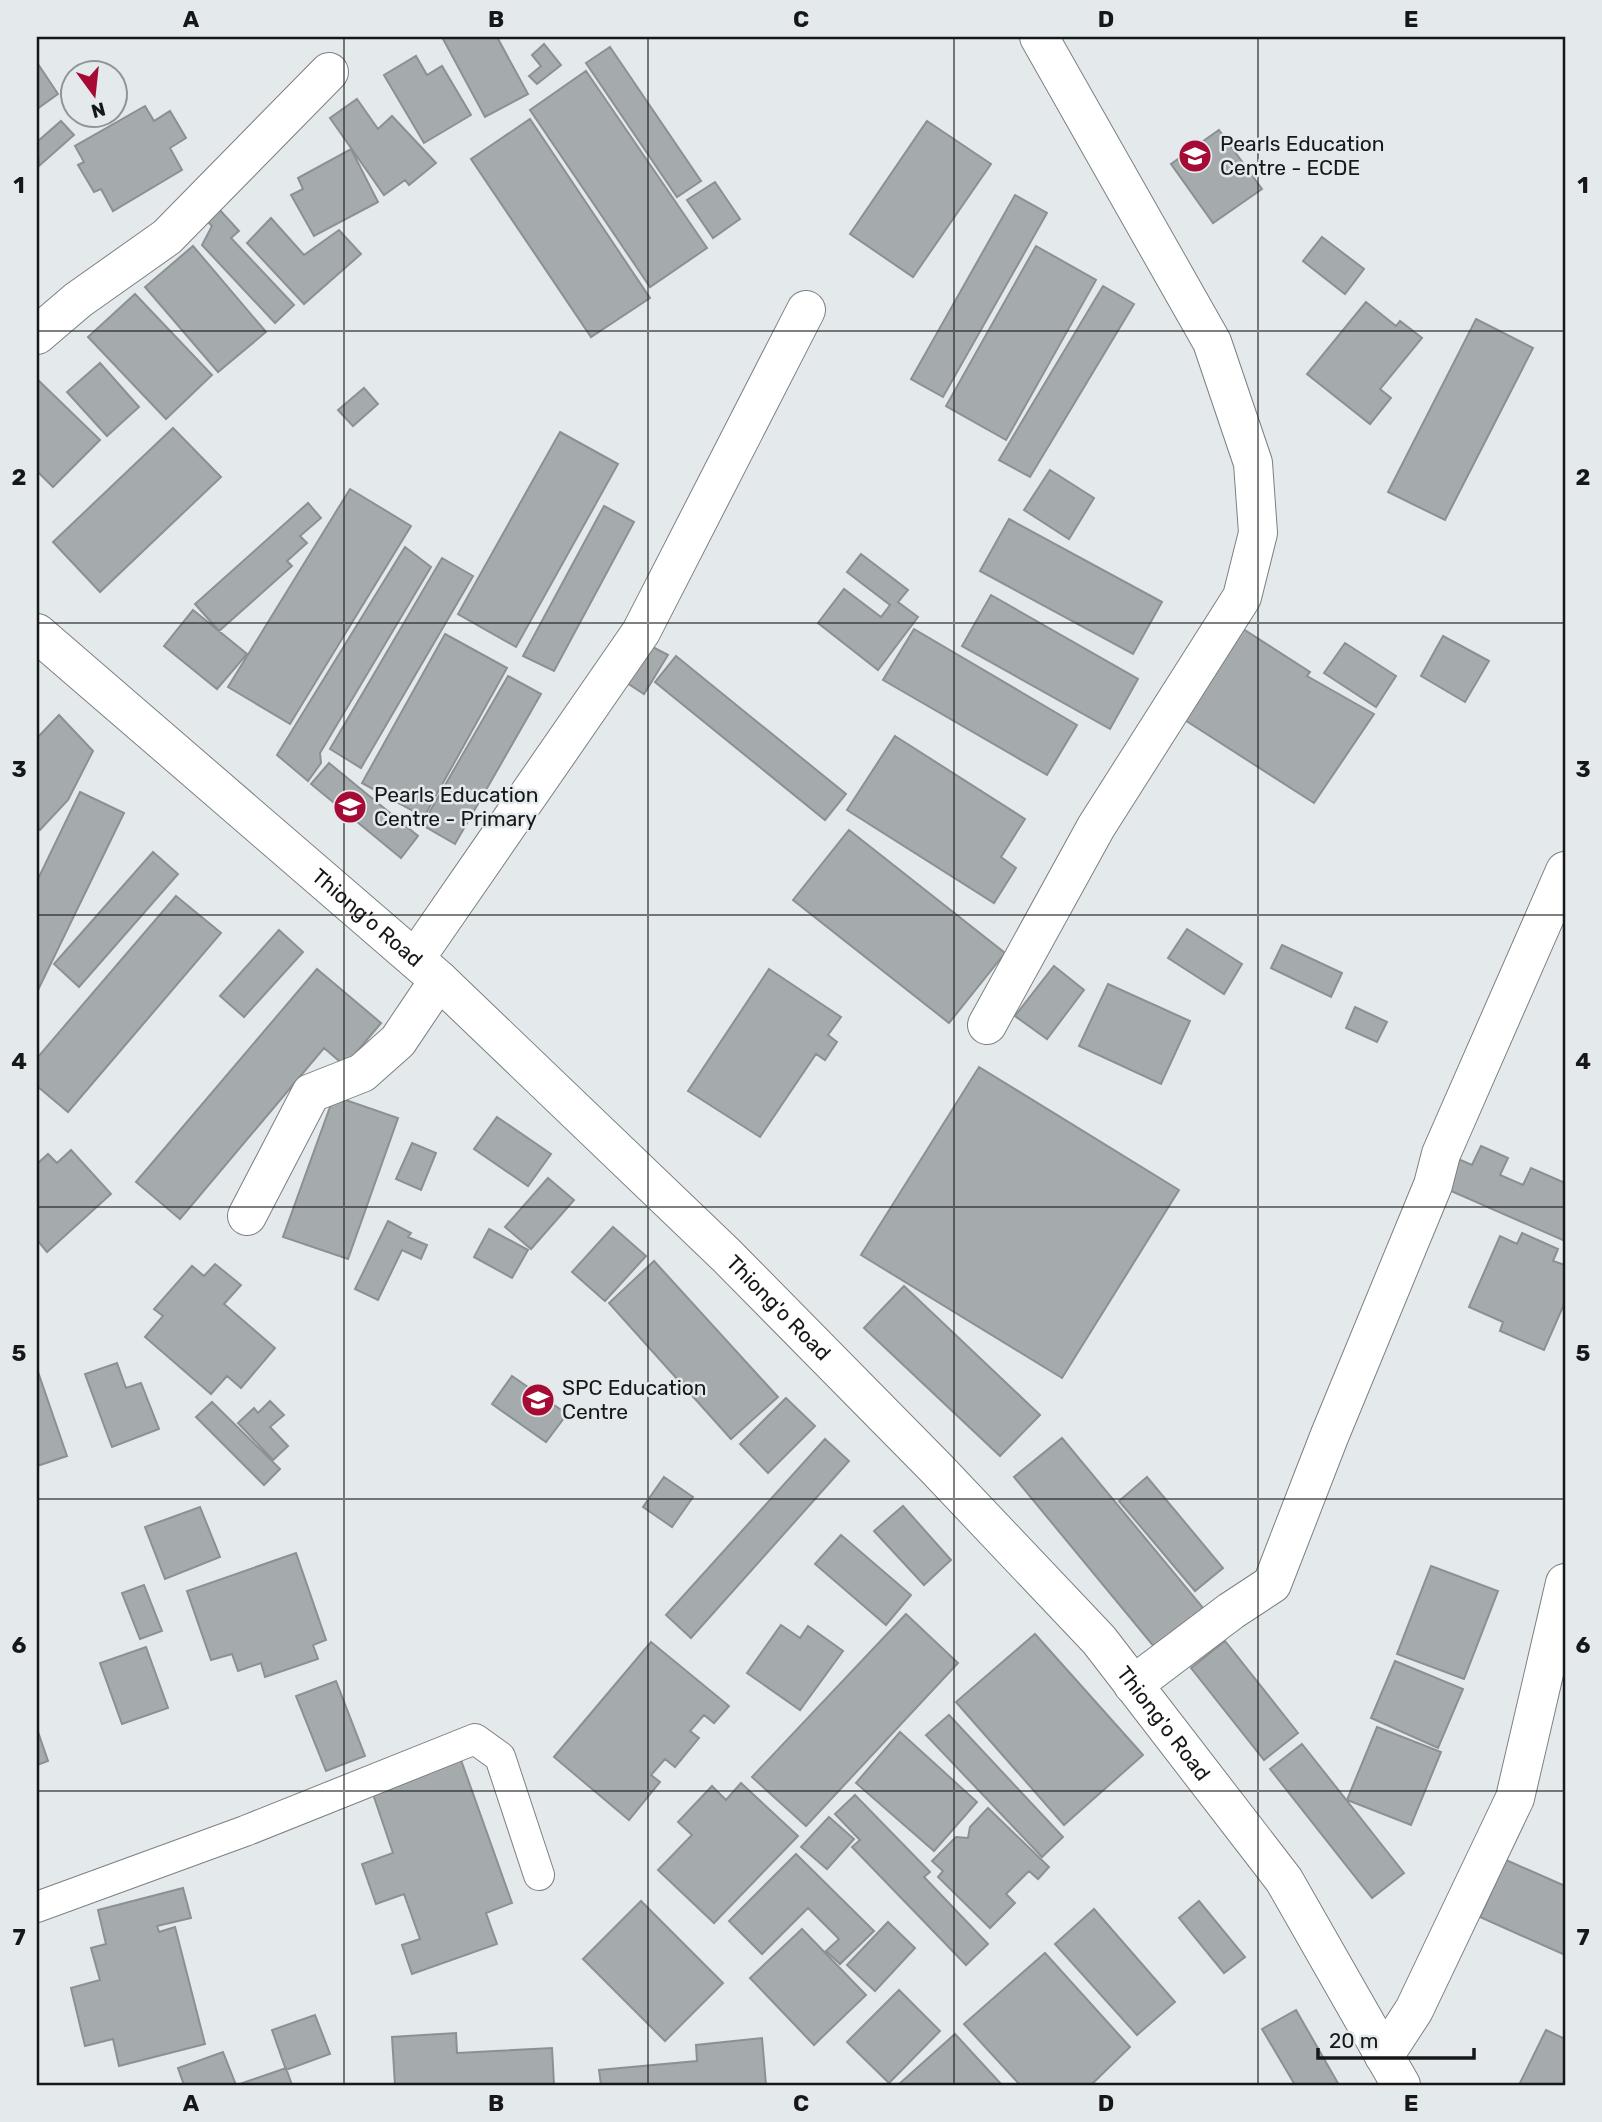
<svg xmlns="http://www.w3.org/2000/svg" width="1602" height="2122" font-family="Rubik,sans-serif">
	<style>
		.building { fill: #a5aaac; stroke: #8c9093; stroke-width: 2 }
		.lines { fill: none; stroke-linecap: round; stroke-linejoin: round }
		.service-casing { stroke: #7c8082; stroke-width: 32 }
		.minor-casing { stroke: #7c8082; stroke-width: 40 }
		.service { stroke: #fff; stroke-width: 30 }
		.minor { stroke: #fff; stroke-width: 38 }
		.grid { fill: none; stroke: #161718; stroke-width: 2; stroke-opacity: 0.55 }
		.labels { text-anchor: middle; stroke-width: 5; stroke-linejoin: round; paint-order: stroke }
		.poi-label { font-size: 21px; fill: #161718; stroke: #e4e9eb; text-anchor: start }
		.street-label { font-size: 21px; fill: #161718; stroke: #e4e9eb }
		.neatline { fill: none; stroke: #161718; stroke-width: 2.5 }
		.grid-label { font-size: 23px; text-anchor: middle; font-weight: bold; fill: #161718 }
	</style>
	<rect width="100%" height="100%" fill="#e4e9eb"/>
	<path class="building" d="M442 37H497L528 94 485 117Z
		M544 44 561 65 537 84 529 76 541 66 532 55Z
		M610 47 701 181 677 197 586 63Z
		M416 56 427 75 442 66 471 115 424 143 384 75Z
		M38 64 58 94 37 109V65Z
		M586 71 707 248 650 287 530 110Z
		M357 99 378 129 392 116 436 163 409 185 405 180 384 195 330 118Z
		M145 106 154 121 170 111 186 138 170 148 182 170 113 211 101 189 94 192 78 165 84 162 75 146Z
		M530 119 650 298 591 337 471 159Z
		M61 121 74 135 39 166 37 142Z
		M927 121 991 164 913 277 850 234Z
		M1219 130 1262 189 1213 223 1171 164Z
		M351 149 378 202 314 236 291 195 303 189 298 178Z
		M715 182 740 219 713 238 687 200Z
		M1015 195 1047 213 943 397 911 379Z
		M217 207 239 231 231 238 294 305 275 323 202 245 212 226 204 218Z
		M271 218 304 255 339 230 361 254 304 304 247 243Z
		M1322 237 1364 269 1345 294 1303 261Z
		M193 246 266 332 218 372 145 287Z
		M1036 246 1096 280 1006 440 946 406Z
		M1103 286 1134 304 1030 477 999 460Z
		M135 294 212 375 166 419 88 337Z
		M1366 302 1396 326 1400 321 1422 338 1380 389 1391 398 1370 424 1307 374Z
		M1476 319 1533 348 1445 520 1388 492Z
		M100 363 139 407 107 436 67 392Z
		M37 379 100 440 53 487 37 471Z
		M364 388 378 404 353 426 338 410Z
		M173 428 221 477 100 592 53 542Z
		M560 432 618 464 516 647 458 614Z
		M1050 470 1094 498 1069 539 1024 510Z
		M350 489 411 526 290 724 228 687Z
		M308 503 321 518 300 536 307 543 287 561 292 566 219 631 195 604Z
		M604 506 634 522 554 671 523 656Z
		M1009 519 1162 602 1133 654 980 571Z
		M405 547 431 567 320 753 321 763 308 781 277 755Z
		M861 554 908 590 898 602 918 617 878 670 818 623 844 589 881 617 890 605 847 572Z
		M442 558 473 576 361 768 330 749Z
		M991 595 1138 679 1110 729 962 646Z
		M193 610 247 654 217 689 164 646Z
		M1237 625 1310 672 1307 676 1374 714 1314 803 1177 715Z
		M914 629 1077 725 1047 775 883 680Z
		M445 634 507 668 424 817 362 783Z
		M1443 636 1489 661 1465 702 1421 676Z
		M1345 643 1396 676 1376 707 1324 673Z
		M647 644 668 655 644 694 624 681Z
		M676 656 846 794 825 820 655 682Z
		M508 676 541 694 455 844 422 825Z
		M59 715 93 751 68 800 40 830 37 826V738Z
		M895 736 1025 819 1001 857 1016 868 994 903 847 810Z
		M329 763 418 836 401 858 311 784Z
		M80 792 124 813 37 992V881Z
		M849 830 1005 953 949 1023 793 900Z
		M153 852 178 874 79 987 54 964Z
		M176 896 221 933 68 1112 37 1086V1058Z
		M1187 929 1242 964 1224 994 1168 958Z
		M279 930 303 952 244 1017 220 996Z
		M1282 945 1342 973 1331 997 1271 968Z
		M1054 966 1084 990 1047 1039 1015 1016Z
		M317 969 381 1023 345 1066 324 1048 180 1219 136 1182Z
		M769 969 841 1017 828 1035 837 1042 825 1060 816 1054 760 1137 688 1091Z
		M1108 984 1190 1021 1161 1084 1079 1046Z
		M1355 1007 1387 1022 1377 1042 1346 1028Z
		M979 1067 1179 1190 1062 1378 861 1255Z
		M334 1096 398 1118 348 1259 283 1237Z
		M497 1117 551 1154 528 1186 474 1149Z
		M412 1143 436 1153 421 1190 396 1179Z
		M1481 1146 1508 1158 1500 1175 1523 1185 1531 1168 1565 1183V1241L1442 1187 1456 1158 1472 1165Z
		M71 1150 111 1194 47 1252 37 1240V1164L48 1154 57 1163Z
		M548 1178 574 1200 531 1249 505 1227Z
		M388 1221 411 1233 408 1237 427 1245 421 1259 402 1250 378 1300 355 1289Z
		M613 1227 646 1256 605 1301 572 1272Z
		M489 1229 528 1250 512 1278 474 1257Z
		M1522 1233 1558 1249 1553 1261 1565 1265V1302L1544 1350 1500 1331 1503 1322 1469 1307 1500 1236 1517 1244Z
		M654 1261 778 1397 731 1439 609 1303Z
		M215 1264 241 1285 224 1304 275 1348 241 1388 227 1376 211 1394 145 1337 163 1316 154 1309 192 1266 204 1276Z
		M904 1286 1040 1415 1000 1456 864 1328Z
		M117 1363 126 1388 141 1383 159 1429 112 1447 85 1374Z
		M37 1369 67 1456 37 1466Z
		M512 1376 567 1414 546 1442 492 1404Z
		M786 1398 815 1426 768 1473 740 1444Z
		M270 1401 284 1415 270 1427 288 1446 273 1460 238 1423 254 1408 258 1413Z
		M212 1402 280 1469 264 1485 196 1417Z
		M1062 1438 1204 1609 1156 1649 1014 1477Z
		M825 1439 849 1461 691 1638 666 1615Z
		M664 1477 693 1497 672 1527 643 1507Z
		M1147 1477 1223 1568 1195 1591 1119 1501Z
		M903 1506 951 1560 924 1585 874 1531Z
		M200 1507 220 1557 165 1579 145 1527Z
		M841 1535 911 1595 886 1625 815 1564Z
		M296 1553 326 1640 313 1645 318 1659 265 1677 261 1663 238 1671 232 1654 211 1660 187 1591Z
		M1431 1566 1498 1591 1464 1679 1397 1654Z
		M144 1585 162 1631 140 1639 122 1593Z
		M906 1614 958 1663 806 1826 752 1777Z
		M781 1625 800 1638 808 1626 843 1651 800 1710 747 1673Z
		M1035 1634 1143 1755 1064 1825 956 1702Z
		M1225 1641 1298 1733 1264 1760 1191 1668Z
		M651 1642 729 1706 714 1723 704 1715 690 1731 699 1738 675 1767 665 1759 651 1775 660 1782 629 1820 554 1757Z
		M146 1647 168 1708 122 1724 100 1663Z
		M1395 1661 1463 1689 1438 1748 1371 1718Z
		M336 1681 365 1756 326 1771 296 1696Z
		M949 1715 1063 1837 1042 1857 926 1735Z
		M1377 1727 1441 1752 1411 1825 1347 1800Z
		M37 1729 48 1761 37 1765Z
		M900 1732 977 1802 934 1851 856 1783Z
		M1302 1744 1404 1873 1372 1898 1270 1769Z
		M461 1760 512 1903 486 1913 497 1944 412 1974 402 1945 420 1939 404 1894 376 1904 362 1864 393 1853 372 1791Z
		M741 1783 798 1836 714 1923 658 1870 692 1835 678 1822 712 1786 726 1800Z
		M855 1795 930 1872 924 1877 988 1944 966 1965 852 1847 860 1840 835 1814Z
		M988 1808 1049 1867 1038 1879 1029 1871 1006 1894 1015 1903 990 1928 938 1877 943 1871 932 1861 956 1837 968 1838 970 1827Z
		M829 1817 854 1839 827 1869 801 1847Z
		M796 1854 874 1931 840 1964 826 1951 839 1939 808 1908 762 1954 729 1921Z
		M1506 1860 1565 1886V1955L1480 1917Z
		M183 1888 191 1918 157 1926 159 1932 175 1927 205 2044 119 2066 113 2039 85 2046 71 1988 100 1980 91 1948 106 1944 98 1910Z
		M641 1901 723 1983 665 2041 583 1959Z
		M1199 1901 1245 1957 1224 1973 1179 1918Z
		M1094 1909 1175 2002 1137 2035 1055 1944Z
		M888 1922 915 1948 875 1991 847 1965Z
		M802 1929 866 1995 814 2045 750 1978Z
		M1045 1953 1130 2047 1091 2085H1020L964 2024Z
		M899 1990 940 2031 889 2083 847 2042Z
		M1296 2010 1339 2085H1295L1262 2029Z
		M315 2015 330 2054 286 2070 272 2030Z
		M1546 2030 1565 2039V2085H1519Z
		M456 2033 457 2053 552 2048 554 2085H395L392 2037Z
		M955 2034 1002 2085H898Z
		M762 2038 766 2085H601L599 2070 697 2061 696 2045Z
		M223 2052 236 2085H184L178 2068Z
		M286 2068 292 2085H237Z"/>
	<g class="lines">
		<defs>
			<path id="service" d="M37 1907 245 1831 475 1739 500 1757 539 1875"/>
			<g id="minor">
				<path d="M37 335 78 300 167 237 329 72"/>
				<path id="s1" d="M37 633 439 980 727 1256 936 1468 1099 1640 1284 1880 1401 2085"/>
				<path d="M415 959 641 632 806 310"/>
				<path d="M987 1025 1096 827 1242 597 1258 533 1253 463 1212 342 1039 37"/>
				<path d="M247 1216 311 1093 362 1073 398 1041 439 980"/>
				<path d="M1133 1685 1231 1611 1272 1584 1329 1437 1433 1185 1441 1154 1565 871"/>
				<path d="M1384 2056 1414 2010 1515 1798 1565 1583"/>
			</g>
		</defs>
		<use href="#service" class="service-casing"/>
		<use href="#minor" class="minor-casing"/>
		<use href="#service" class="service"/>
		<use href="#minor" class="minor"/>
	</g>
	<path class="grid" d="M344 37V2085M648 37V2085M954 37V2085M1258 37V2085M37 331H1565M37 623H1565M37 915H1565M37 1207H1565M37 1499H1565M37 1791H1565"/>
	<defs>
		<symbol id="school-disc" viewBox="-11 -11 22 22"><circle r="9.5" fill="#a60b35" stroke="#e4e9eb"/><path d="M0-5L7-2L0 1L-7-2ZM-4 1L0 2.5L4 1V4Q0 6-4 4Z" fill="#fff"/></symbol>
	</defs>
	<g fill-rule="evenodd">
		<use href="#school-disc" x="1176" y="137" width="38" height="38"/>
		<use href="#school-disc" x="331" y="788" width="38" height="38"/>
		<use href="#school-disc" x="519" y="1381" width="38" height="38"/>
	</g>
	<g class="labels">
		<g class="poi-label">
			<text x="1220" y="151">Pearls Education<tspan x="1220" dy="24">Centre - ECDE</tspan></text>
			<text x="374" y="802">Pearls Education<tspan x="374" dy="24">Centre - Primary</tspan></text>
			<text x="562" y="1395">SPC Education<tspan x="562" dy="24">Centre</tspan></text>
		</g>
		<g class="street-label">
			<text dy="7" stroke="none"><textPath href="#s1" startOffset="436">Thiong'o Road</textPath></text>
			<text dy="7" stroke="none"><textPath href="#s1" startOffset="1003">Thiong'o Road</textPath></text>
			<text dy="7" stroke="none"><textPath href="#s1" startOffset="1570">Thiong'o Road</textPath></text>
		</g>
	</g>
	<rect width="1602" height="2122" fill="none" stroke="#e4e9eb" stroke-width="77"/>
	<g transform="translate(94 94) rotate(165)"><circle r="33" fill="#e4e9eb" stroke="#929597" stroke-width="2"/>
	<path d="M0-5L12 26L0 18L-12 26Z" fill="#a60b35"/>
	<text y="-10" font-size="19" font-weight="bold" text-anchor="middle" fill="#161718">N</text>
	</g>
	<path d="M1318 2048v10h156v-10" fill="none" stroke="#161718" stroke-width="3.5"/>
	<text x="1329" y="2048" font-size="21" fill="#161718" stroke="#e4e9eb" stroke-width="5" paint-order="stroke">20 m</text>
	<rect x="38" y="38" width="1526" height="2046" class="neatline"/>
	<g class="grid-label">
		<text x="191" y="27">A</text>
		<text x="496" y="27">B</text>
		<text x="801" y="27">C</text>
		<text x="1106" y="27">D</text>
		<text x="1411" y="27">E</text>
		<text x="19" y="193">1</text>
		<text x="1583" y="193">1</text>
		<text x="19" y="485">2</text>
		<text x="1583" y="485">2</text>
		<text x="19" y="777">3</text>
		<text x="1583" y="777">3</text>
		<text x="19" y="1069">4</text>
		<text x="1583" y="1069">4</text>
		<text x="19" y="1361">5</text>
		<text x="1583" y="1361">5</text>
		<text x="19" y="1653">6</text>
		<text x="1583" y="1653">6</text>
		<text x="19" y="1945">7</text>
		<text x="1583" y="1945">7</text>
		<text x="191" y="2111">A</text>
		<text x="496" y="2111">B</text>
		<text x="801" y="2111">C</text>
		<text x="1106" y="2111">D</text>
		<text x="1411" y="2111">E</text>
	</g>
</svg>
